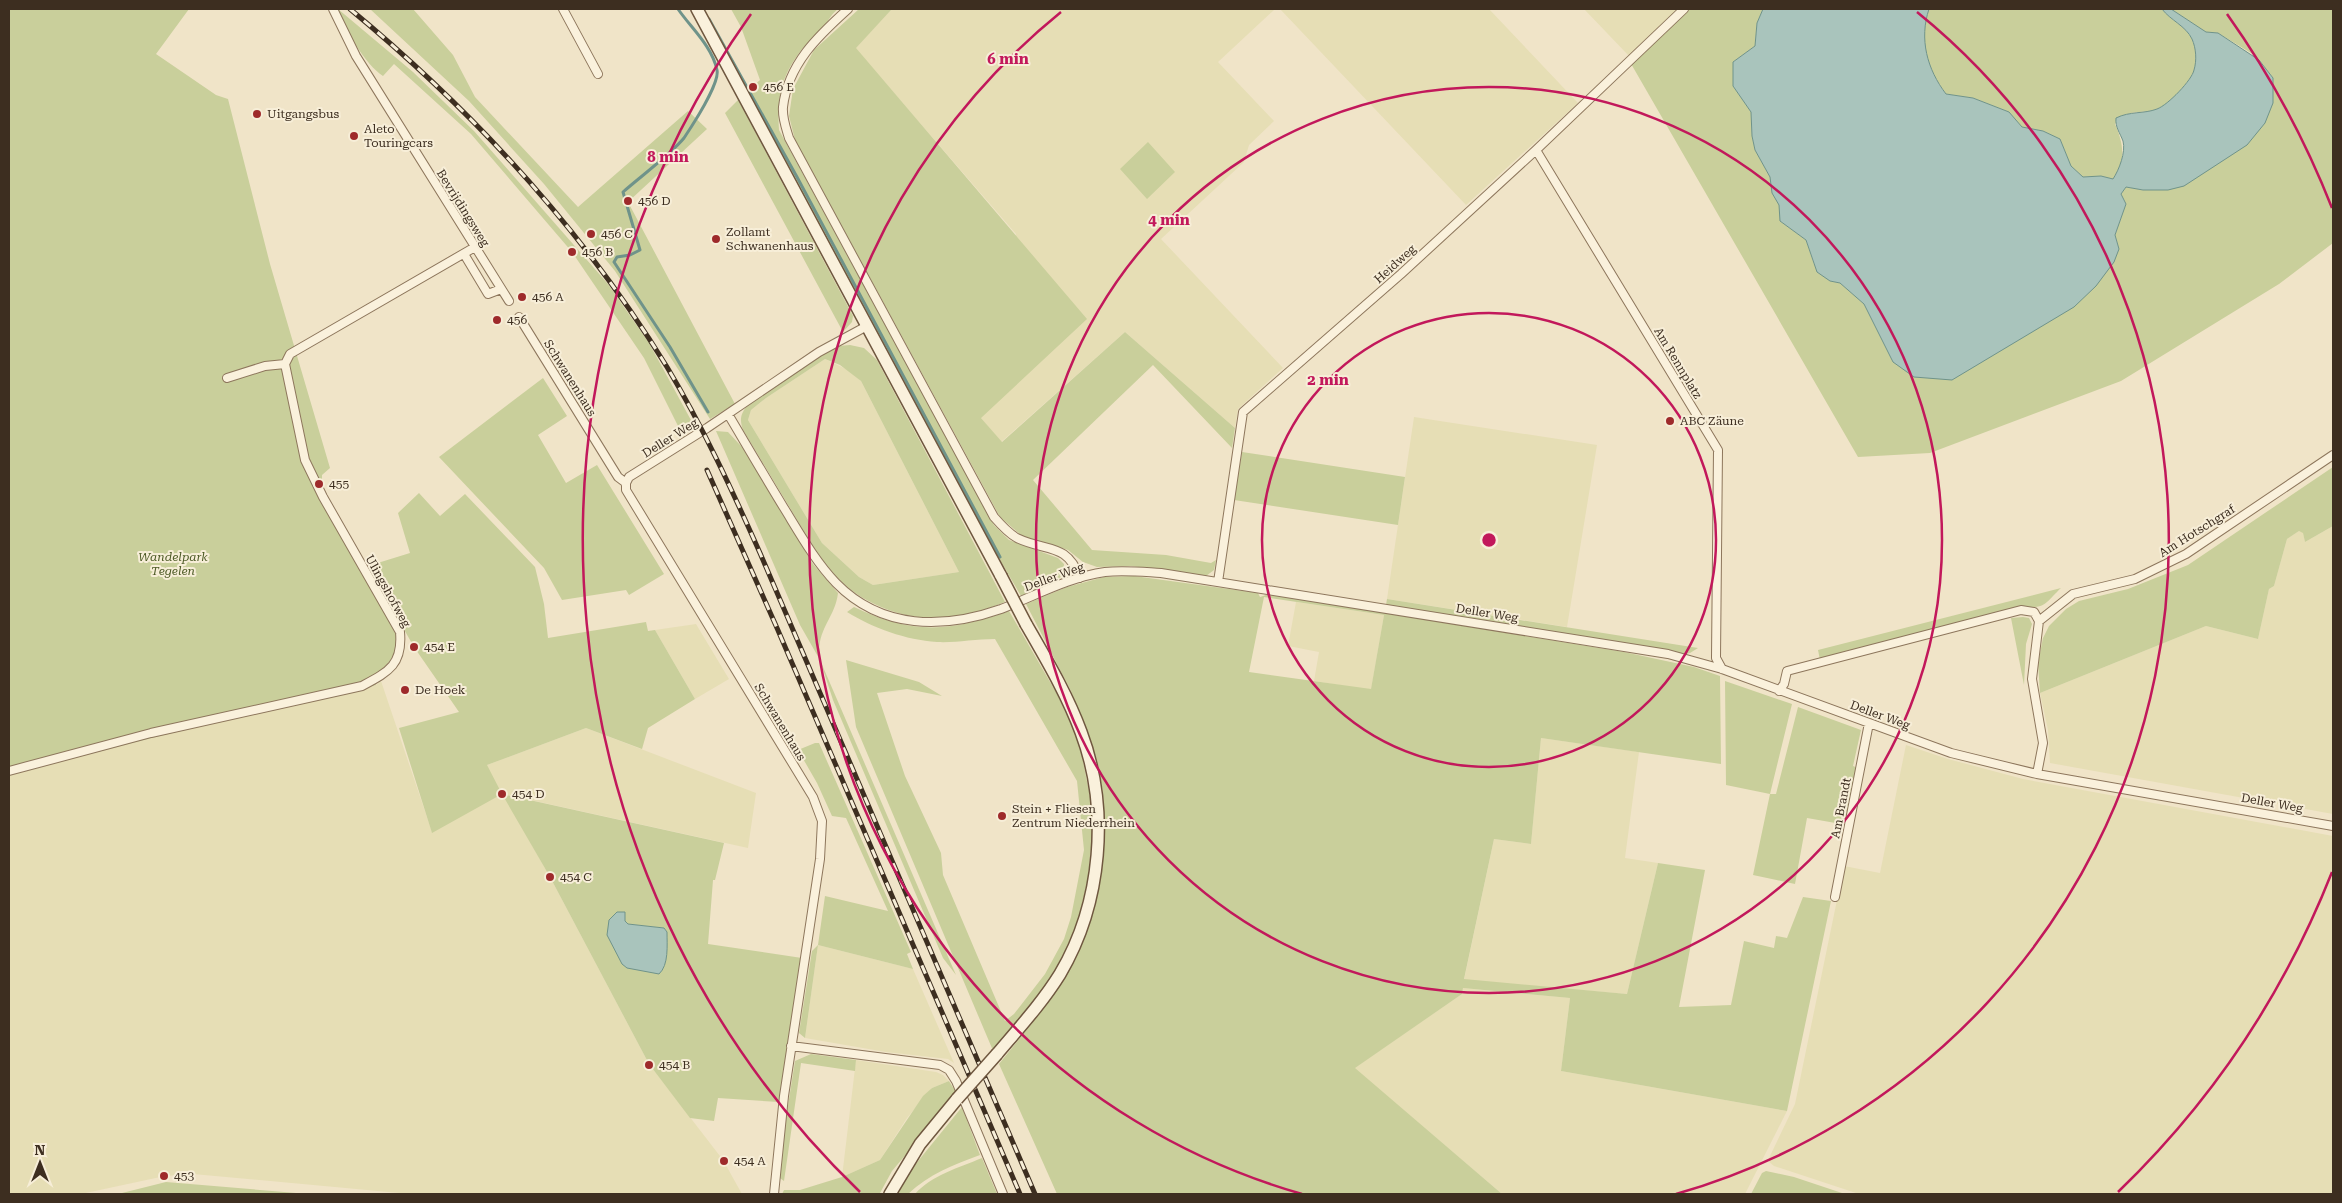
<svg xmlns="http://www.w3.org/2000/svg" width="2342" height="1203" font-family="'Roboto Serif',serif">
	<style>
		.farmland { fill: #e6deb5 }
		.green { fill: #c9cf9b; fill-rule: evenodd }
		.water { fill: #a9c4bc; stroke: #6f938a }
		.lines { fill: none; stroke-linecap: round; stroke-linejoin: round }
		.stream { stroke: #6f938a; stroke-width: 3 }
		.street-casing { stroke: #8d765c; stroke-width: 10 }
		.secondary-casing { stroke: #6f573f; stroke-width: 14 }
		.street { stroke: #faf1dc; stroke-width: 8 }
		.secondary { stroke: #faf1dc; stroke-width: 11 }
		.rail-casing { stroke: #3d2e20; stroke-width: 5 }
		.rail { stroke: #f7eed8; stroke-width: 3; stroke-dasharray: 9; stroke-linecap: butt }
		.secondary-bridge-casing { stroke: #6f573f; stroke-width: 14; stroke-linecap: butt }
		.secondary-bridge { stroke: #faf1dc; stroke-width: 11 }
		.ring { fill: none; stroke: #c2185b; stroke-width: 2.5 }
		.poi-dot { fill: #9e2a2b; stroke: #f7eed8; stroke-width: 2 }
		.labels { text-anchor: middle; stroke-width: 4; stroke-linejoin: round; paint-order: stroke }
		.poi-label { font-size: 12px; fill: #3d2e20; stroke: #f7eed8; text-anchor: start }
		.street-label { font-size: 12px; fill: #3d2e20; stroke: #f7eed8 }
		.park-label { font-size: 12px; font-style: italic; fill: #4d5a26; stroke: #f7eed8 }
		.centre { fill: #c2185b; stroke: #f7eed8; stroke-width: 2.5 }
		.ring-label { font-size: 15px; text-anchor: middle; font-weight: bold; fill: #c2185b; stroke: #f7eed8; stroke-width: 4; stroke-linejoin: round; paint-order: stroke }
	</style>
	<rect width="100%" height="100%" fill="#f0e4c8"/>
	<path class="farmland" d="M892 9H1275L1218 62 1274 121 1249 145 1244 162 1161 239 1283 368 1238 409 1235 428 1125 332 1001 442 981 418 1016 234 855 48Z
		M1280 9H1489L1578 103 1466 205Z
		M1584 9H1680L1629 56Z
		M825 359 850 371 861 381 959 572 873 585 859 577 822 543 748 420 751 410 766 398Z
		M1414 417 1597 445 1567 627 1387 599Z
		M2333 526V814L2050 763 2048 730 2040 693 2206 626 2258 639 2269 589 2274 586 2287 539 2299 531 2303 532 2305 542Z
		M1296 602 1384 615 1371 690 1314 681 1319 652 1288 646Z
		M696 624 729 679 695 699 655 630Z
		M381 681 432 832 487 765 586 728 756 793 748 848 503 794 550 877 649 1064 723 1160 742 1194H410L193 1174 165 1176 81 1194H9V775L156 737 350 691 376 685Z
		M1541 738 1639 752 1625 858 1658 863 1627 994 1464 980 1494 839 1531 844Z
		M1906 745 1948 759 2023 779 2333 836V1194H1859L1774 1166 1769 1162V1158L1795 1104 1844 866 1880 873Z
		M818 945 913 969 954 1063 948 1059 886 1052 805 1038Z
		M1463 988 1570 998 1561 1071 1787 1111 1745 1194H1502L1354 1068 1462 994Z
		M856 1060 936 1072 943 1075 949 1081 932 1088 907 1118 880 1160 842 1177Z"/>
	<path class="green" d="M9 9H189L156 54 216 95 228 99 270 264 330 468 322 475V494L399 640C394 658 388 666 373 676L376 685 156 737 9 775Z
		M338 9 413 72 474 131 608 284 649 343 692 422 680 430 644 358 572 252 471 134 394 64 383 76C365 64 345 30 338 9Z
		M370 9H413L453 55 475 97 578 207 688 111 707 129 628 202 735 404 710 419 615 271 544 184 469 101Z
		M731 9H838C829 16 828 23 821 30 814 39 803 46 797 56 780 79 777 103 779 130L994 525 1009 540 1058 558 1064 564C1064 587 1040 588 1021 596L976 519 747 91 760 80 741 27Z
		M859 9H892L856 48 1087 319 981 418 1002 442 1125 332 1235 428 1232 448 1153 365 1033 480 1092 550 1166 555 1211 563 1216 560 1214 570 1206 576 1131 566 1097 567 1083 562 1068 550 1022 536 1000 517 795 140 789 116 793 89 814 50Z
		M1688 9H1763L1757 23 1755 46 1733 62V86L1751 112 1752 136 1755 150 1770 177 1772 193 1780 205V221L1806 240 1814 264 1830 281 1840 283 1864 304 1893 362 2119 249 2115 235 2126 204 2121 194 2126 187 2143 190H2168L2273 78 2259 60 2251 53 2218 33 2206 32 2171 9H2333V243L2279 284 2121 381 1930 453 1858 457 1630 62Z
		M1929 9H2162C2170 20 2186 26 2192 39 2196 48 2197 61 2194 70 2191 81 2168 106 2157 109 2137 115 2132 107 2115 124 2124 145 2126 160 2113 179L2101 176 2083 177 2071 166 2060 139 2043 131 2022 127 2009 112 1973 98 1946 94C1927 69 1918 39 1929 9Z
		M738 100 853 316 852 322 843 332 725 113Z
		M1148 142 1175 172 1147 199 1120 169Z
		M850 345 864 348 877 360 1005 602C989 608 974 614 958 617 913 623 864 608 834 574 816 554 803 530 790 508 774 482 759 456 743 430 739 418 741 414 748 404L827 352 838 346ZM825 359 840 365 861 381 959 572 873 585 859 577 822 543 748 420 751 410 766 398Z
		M543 378 567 416 538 435 566 483 597 465 664 574 629 595 626 590 562 600 544 568 439 457Z
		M716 431 728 432 742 447 813 564 838 593C835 619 815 630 820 660L956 975 943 958 833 700 820 660 800 625Z
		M1242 452 1405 477 1398 525 1234 500Z
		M2333 467V526L2305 542 2303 533 2299 531 2287 539 2274 586 2269 589 2258 639 2206 626 2040 693 2038 663 2043 638 2049 626 2066 609 2079 601 2128 589 2188 565Z
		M419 493 440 516 465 494 535 567 544 604 548 638 646 622 648 631 655 630 695 699 648 728 642 749 586 728 487 765 502 794 724 843 715 880H713L708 944 802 958 779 1102 718 1098 714 1121 690 1118 649 1064 550 877 502 794 432 833 399 728 459 712 414 647 368 566 410 553 398 513ZM614 914 628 924 664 928 667 932 663 970Z
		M1134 576 1258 593 1260 597 1269 594 1624 652 1694 667 1720 676 1721 764 1541 738 1531 844 1494 839 1464 979 1627 994 1658 863 1705 870 1679 1007 1731 1005 1744 941 1774 948 1776 936 1787 938 1803 897 1831 901 1787 1111 1561 1071 1570 998 1463 988 1462 994 1355 1068 1502 1194H1057L999 1064 1038 1016 1065 975 1100 872 1105 837 1103 792 1097 760 1071 691 1026 604 1067 587 1104 577ZM1264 597 1384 615 1371 689 1249 672Z
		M2061 588C2046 602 2046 610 2022 606L1820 660 1818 650Z
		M1387 599 1698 648 1690 653 1682 655 1386 605Z
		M854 607C914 635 948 632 1009 611L1057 694 1079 741 1094 817 1088 878 1079 918 1066 949 1046 986 994 1053 856 727 846 660 919 682 942 696 907 689 877 693 905 776 941 853 943 875 1005 1021 1014 1014 1045 974 1064 939 1071 917 1084 850 1077 781 995 639C975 639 955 643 937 642 906 640 873 628 847 612Z
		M2023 617 2029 618 2032 624 2026 644 2024 685 2011 618Z
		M1725 681 1792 704 1770 794H1776L1798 707 1861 730 1853 766 1858 768 1847 825 1807 818 1795 884 1753 875 1770 794 1726 785Z
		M815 743H819L911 952 907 954 913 969 818 945 805 1038 799 1033 812 951 818 945 825 896 888 911 846 818 832 816 817 783 798 750Z
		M811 1054 856 1060 855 1071 801 1063 784 1181 777 1176 795 1061Z
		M949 1081 957 1094 892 1171 880 1193 782 1194 784 1190H800L842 1177 880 1160 923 1096 932 1088Z
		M962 1107 980 1155C953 1165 929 1174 908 1194H898L910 1171Z
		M982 1158 997 1194H915C932 1175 958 1168 982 1158Z
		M1766 1171 1794 1177 1845 1194H1751L1762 1173Z
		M166 1182 308 1194H118Z"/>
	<path class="water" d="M1763 9H1929C1919 39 1927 69 1946 94L1973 98 2009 112 2022 127 2043 131 2060 139 2071 166 2083 177 2101 176 2113 179C2119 170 2126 152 2123 141 2120 133 2115 127 2116 118 2130 111 2144 114 2157 109 2168 105 2192 80 2194 70 2197 60 2196 48 2192 39 2186 26 2170 20 2162 9H2171L2206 32 2218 33 2259 60 2273 78V103L2265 123 2247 145 2184 186 2168 190H2143L2126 187 2121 194 2126 204 2115 235 2119 249 2114 262 2096 286 2074 307 1952 380 1914 377 1893 362 1864 304 1840 283 1830 281 1817 272 1806 240 1780 221 1779 205 1772 193 1770 177 1755 150 1752 136 1751 112 1733 86V62L1755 46 1757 23Z
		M617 912H625V921L628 924 664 928 667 932C667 945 669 965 659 974L627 968 622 964 607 935 609 920Z"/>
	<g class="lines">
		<path class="stream" d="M678 9C691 28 712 46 717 70 720 83 692 126 684 138 671 154 640 177 623 192L640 250 630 255 617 257 614 262 670 347 708 412
			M709 19 797 177 1000 557"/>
		<defs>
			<path id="street" d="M333 9 356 56 509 301
				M563 9 598 74
				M848 9C818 36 788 64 783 107 782 118 786 128 789 138L994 517C1001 525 1008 533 1017 538 1046 552 1067 542 1080 578
				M1536 150 1718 450 1716 658 1722 669
				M464 254 488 294 501 289
				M519 317 618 477 626 483V490L813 797 822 821 820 859 784 1096 774 1194
				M227 378 265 366 285 364
				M728 414C747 446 765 477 784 508 800 534 815 561 836 583 882 630 944 629 1001 609 1035 596 1069 577 1105 572 1124 570 1143 572 1161 573L1668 654 1722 669 1951 753 2037 774 2333 826
				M626 483 629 477 707 428 819 352 867 326
				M1218 582 1243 412 1401 274 1536 150 1684 9
				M1779 691 1784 684 1787 671 2021 610 2034 612 2039 621
				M9 771 151 733 362 686C388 672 403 665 400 632L323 497 305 460 285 364 290 354 475 247
				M2037 774 2043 743 2032 679 2039 621 2073 594 2135 579 2186 554 2333 455
				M1835 897 1869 723
				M791 1046 940 1065 949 1070 956 1081 1003 1194"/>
			<path id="secondary" d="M697 9 1001 576
				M997 1054C1019 1028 1042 1003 1060 974 1102 903 1110 809 1081 732 1067 694 1046 659 1026 624
				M890 1194 920 1144 957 1099"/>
		</defs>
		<use href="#street" class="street-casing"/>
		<use href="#secondary" class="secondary-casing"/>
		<use href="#street" class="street"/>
		<use href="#secondary" class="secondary"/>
		<defs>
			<path id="rail" d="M350 9C473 111 583 230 667 367 703 427 732 490 760 553L1035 1194
				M707 470 777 628 1020 1194"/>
		</defs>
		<use href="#rail" class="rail-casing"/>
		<use href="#rail" class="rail"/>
		<defs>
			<path id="secondary-bridge" d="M1001 576 1026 624
				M957 1099 997 1054"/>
		</defs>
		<use href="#secondary-bridge" class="secondary-bridge-casing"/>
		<use href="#secondary-bridge" class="secondary-bridge"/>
	</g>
	<g class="ring">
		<circle cx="1489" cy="540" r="227"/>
		<circle cx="1489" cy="540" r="453"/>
		<path d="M1302 1194A680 680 0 0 1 1061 12M1917 12A680 680 0 0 1 1676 1194"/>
		<path d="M2332 872A906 906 0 0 1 2118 1192M860 1192A906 906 0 0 1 751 14M2227 14A906 906 0 0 1 2332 208"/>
	</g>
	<g class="poi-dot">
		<circle cx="753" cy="87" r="5"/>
		<circle cx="257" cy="114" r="5"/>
		<circle cx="354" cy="136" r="5"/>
		<circle cx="628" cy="201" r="5"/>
		<circle cx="591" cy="234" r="5"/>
		<circle cx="716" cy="239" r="5"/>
		<circle cx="572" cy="252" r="5"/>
		<circle cx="522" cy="297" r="5"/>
		<circle cx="497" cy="320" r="5"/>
		<circle cx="1670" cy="421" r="5"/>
		<circle cx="319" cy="484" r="5"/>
		<circle cx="414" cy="647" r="5"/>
		<circle cx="405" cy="690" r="5"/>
		<circle cx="502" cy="794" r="5"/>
		<circle cx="1002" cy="816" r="5"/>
		<circle cx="550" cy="877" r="5"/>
		<circle cx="649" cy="1065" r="5"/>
		<circle cx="724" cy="1161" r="5"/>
		<circle cx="164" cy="1176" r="5"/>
	</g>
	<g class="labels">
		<g class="poi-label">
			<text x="763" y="91">456 E</text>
			<text x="267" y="118">Uitgangsbus</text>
			<text x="364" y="133">Aleto<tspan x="364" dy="14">Touringcars</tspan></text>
			<text x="638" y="205">456 D</text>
			<text x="726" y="236">Zollamt<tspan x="726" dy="14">Schwanenhaus</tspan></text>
			<text x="601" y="238">456 C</text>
			<text x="582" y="256">456 B</text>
			<text x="532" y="301">456 A</text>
			<text x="507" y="324">456</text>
			<text x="1680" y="425">ABC Zäune</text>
			<text x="329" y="488">455</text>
			<text x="424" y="651">454 E</text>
			<text x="415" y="694">De Hoek</text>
			<text x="512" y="798">454 D</text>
			<text x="1012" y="813">Stein + Fliesen<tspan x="1012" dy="14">Zentrum Niederrhein</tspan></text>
			<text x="560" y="881">454 C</text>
			<text x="659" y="1069">454 B</text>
			<text x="734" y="1165">454 A</text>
			<text x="174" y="1180">453</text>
		</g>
		<g class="street-label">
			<text transform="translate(463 208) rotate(58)" y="4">Bevrijdingsweg</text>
			<text transform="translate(1395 264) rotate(-42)" y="4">Heidweg</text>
			<text transform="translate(1678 363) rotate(59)" y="4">Am Rennplatz</text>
			<text transform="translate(570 378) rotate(58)" y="4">Schwanenhaus</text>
			<text transform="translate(670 438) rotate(-32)" y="4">Deller Weg</text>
			<text transform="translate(2197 531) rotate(-32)" y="4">Am Hotschgraf</text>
			<text transform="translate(1054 577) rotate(-20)" y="4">Deller Weg</text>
			<text transform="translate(388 591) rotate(61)" y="4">Ulingshofweg</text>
			<text transform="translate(1487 613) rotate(9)" y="4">Deller Weg</text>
			<text transform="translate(1880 715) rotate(20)" y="4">Deller Weg</text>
			<text transform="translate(780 722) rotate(59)" y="4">Schwanenhaus</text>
			<text transform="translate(2272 803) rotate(10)" y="4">Deller Weg</text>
			<text transform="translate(1841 808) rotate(-79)" y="4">Am Brandt</text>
		</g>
		<g class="park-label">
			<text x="173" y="561">Wandelpark<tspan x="173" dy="14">Tegelen</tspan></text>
		</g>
	</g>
	<circle cx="1489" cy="540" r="8" class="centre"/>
	<g class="ring-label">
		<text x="1008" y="64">6 min</text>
		<text x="668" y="162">8 min</text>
		<text x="1169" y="225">4 min</text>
		<text x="1328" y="385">2 min</text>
	</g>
	<rect width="2342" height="1203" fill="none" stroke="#3d2e20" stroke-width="20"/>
	<g transform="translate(40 1163)" stroke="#f7eed8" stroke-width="4" paint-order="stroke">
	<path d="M0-4L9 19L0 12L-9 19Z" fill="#3d2e20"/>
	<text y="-8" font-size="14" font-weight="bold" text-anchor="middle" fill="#3d2e20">N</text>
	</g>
</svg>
